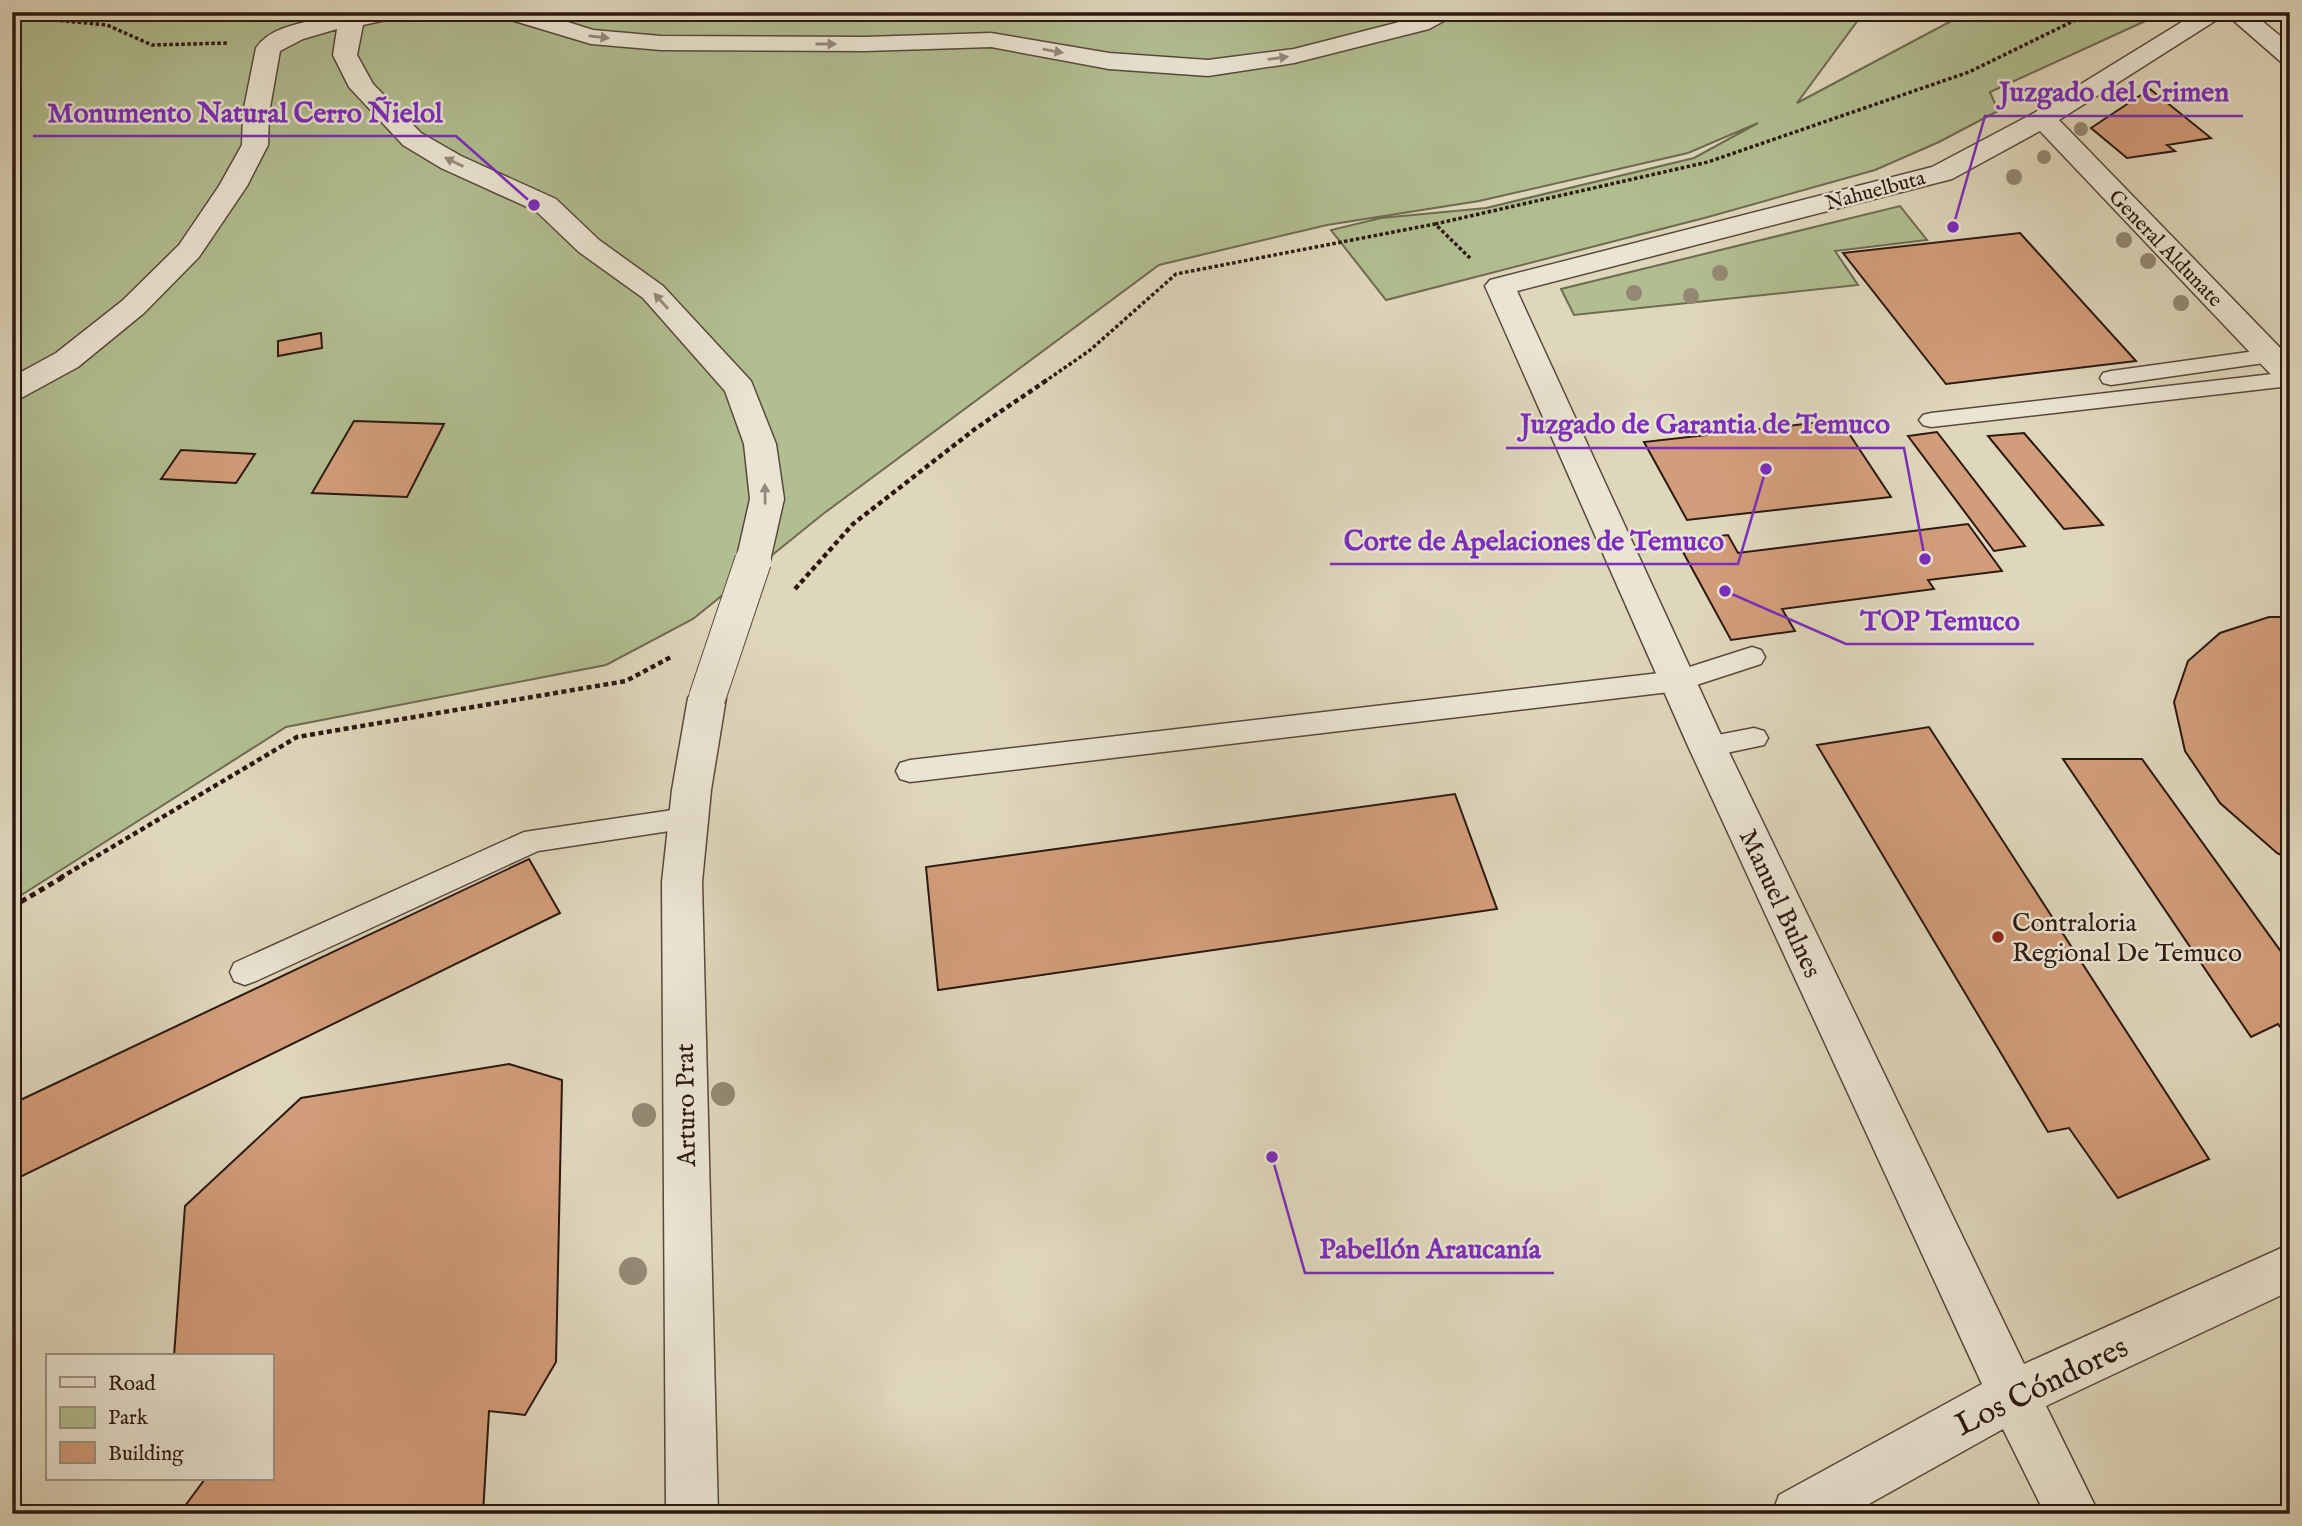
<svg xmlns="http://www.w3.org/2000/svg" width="2302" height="1526" font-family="'IM FELL English',serif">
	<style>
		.green { fill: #b1be91; stroke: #6e6b51; stroke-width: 2 }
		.building { fill: #d29d7a; stroke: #2c1811; stroke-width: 2 }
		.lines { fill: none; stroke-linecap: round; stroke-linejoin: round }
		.service-casing { stroke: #59483c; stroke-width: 3 }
		.minor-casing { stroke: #59483c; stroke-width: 3 }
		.path-far2 { stroke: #2c1811; stroke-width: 3.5; stroke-dasharray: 3.5 2.5; stroke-linecap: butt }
		.path-far1 { stroke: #2c1811; stroke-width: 4.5; stroke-dasharray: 5 3.5; stroke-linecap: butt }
		.path { stroke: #2c1811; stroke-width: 5; stroke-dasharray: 6 4.5; stroke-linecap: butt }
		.service { fill: #eae5d3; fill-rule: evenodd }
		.minor { fill: #eae5d3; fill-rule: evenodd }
		.minor-bridge-casing { stroke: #59483c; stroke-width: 38; stroke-linecap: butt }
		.minor-bridge { stroke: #eae5d3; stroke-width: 36 }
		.tree { fill: #938973 }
		.oneway { fill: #94897c }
		.poi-dot { fill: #8f2418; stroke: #eae5d3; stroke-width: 2.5 }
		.labels { text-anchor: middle; stroke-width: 5; stroke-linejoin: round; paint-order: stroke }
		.far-street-label { font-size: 21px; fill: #2c1811; stroke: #eae5d3 }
		.street-label { font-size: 26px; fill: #2c1811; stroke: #eae5d3 }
		.poi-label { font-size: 26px; fill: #2c1811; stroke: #eae5d3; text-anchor: start }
		.near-street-label { font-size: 32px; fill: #2c1811; stroke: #eae5d3 }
		.leader { fill: none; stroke: #7b2cbf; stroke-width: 2.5 }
		.callout-dot { fill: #7b2cbf; stroke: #eae5d3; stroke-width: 2.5 }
		.callout-label { font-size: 28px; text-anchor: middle; font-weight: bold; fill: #7b2cbf; stroke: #eae5d3; stroke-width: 5; stroke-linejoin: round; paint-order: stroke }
	</style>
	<rect width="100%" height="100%" fill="#dfd7bc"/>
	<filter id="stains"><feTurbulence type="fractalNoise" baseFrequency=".00286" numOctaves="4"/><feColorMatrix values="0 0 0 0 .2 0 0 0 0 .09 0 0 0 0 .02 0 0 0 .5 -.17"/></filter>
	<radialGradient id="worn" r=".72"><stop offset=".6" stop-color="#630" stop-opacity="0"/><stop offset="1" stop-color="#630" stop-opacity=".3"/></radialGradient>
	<path class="green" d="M12 12H1864L1797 103 1968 12H2165L1990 92 1998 111 1939 142 1875 170 1708 217 1386 300 1331 230 1381 218 1486 208 1694 158 1758 123 1688 153 1479 201 1327 225 1159 265 823 514 693 619 606 665 286 727 12 901Z
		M1900 206 1927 240 1835 251 1858 285 1574 315 1561 289Z"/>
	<path class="building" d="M2150 89 2211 138 2167 145 2175 151 2127 158 2091 128Z
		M2020 233 2136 361 1946 384 1843 253Z
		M321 333 322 348 278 356V341Z
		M1840 420 1891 497 1687 520 1644 442Z
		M354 421 444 424 407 497 312 493Z
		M1937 432 2025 546 1994 551 1908 436Z
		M2024 433 2103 525 2064 529 1988 436Z
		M181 450 255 454 236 483 161 479Z
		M1968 524 2002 571 1928 580 1934 589 1782 609 1795 631 1731 640 1677 541 1728 535 1738 553Z
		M2269 617H2290V860L2277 853 2220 803 2185 751 2174 702 2188 661 2220 633Z
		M1929 727 2209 1159 2118 1198 2069 1128 2048 1132 1817 745Z
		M2063 759H2142L2290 964V1040L2278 1024 2251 1037Z
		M1455 794 1497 909 938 990 926 867Z
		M529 859 560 913 12 1181V1104Z
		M509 1064 562 1080 556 1362 525 1415 489 1411 483 1514H179L205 1479H271V1356H174L185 1206 301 1098Z"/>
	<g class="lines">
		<defs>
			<path id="service" d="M2270 349 2278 351 2281 356 2278 361 2111 385 2103 383 2100 378 2103 373 2111 371Z
				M2290 372V386L1931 427 1923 425 1919 420 1923 415 1931 413Z
				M1752 647 1761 650 1765 657 1761 664 1678 691 910 782 900 779 896 771 900 763 910 760 1677 671Z
				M1754 728 1764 731 1768 738 1764 745 1707 757 1697 753 1693 746 1697 739Z
				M686 808 696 811 700 819 696 827 538 851 256 981 245 985 234 981 230 972 234 963 524 832Z"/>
			<path id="minor" d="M345 12H403L400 17 363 25 357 55 373 84 421 133 461 156 556 199 599 240 663 286 751 381 776 444 784 499 770 561 765 569 753 573 741 569 736 561 750 499 744 444 725 391 643 298 579 252 536 211 441 168 403 145 349 87 333 55 337 29 303 39 280 51 269 113 268 145 247 186 199 257 144 313 78 367 23 397 12 400V377L56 353 122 301 179 245 219 186 242 145 243 113 256 48C274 21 318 23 345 12Z
				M498 12H536L593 30 661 36 865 37 991 33 1109 53 1208 60 1294 49 1411 19 1424 12H1454L1451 17 1429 29 1294 63 1208 76 1109 69 991 47 865 51 661 50 591 44 501 17Z
				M2198 12H2251L2290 44V64L2281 62 2226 14 2059 120 2290 358V386L2279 383 2040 131 1952 179 1517 291 1726 746 2024 1364 2290 1244V1291L2046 1406 2099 1514H2045L2003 1429 1851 1514H1772L1779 1495 1982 1384 1688 746 1485 286 1490 280 1932 167 2034 113Z
				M707 684 720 688 726 698 711 790 702 882 718 1514H666L662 882 672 790 688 698 694 688Z"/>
		</defs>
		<use href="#service" class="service-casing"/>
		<use href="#minor" class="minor-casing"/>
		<path class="path-far2" d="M12 16 107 25 152 45 229 43
			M1435 224 1708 162 1969 72 2092 12
			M1044 382 1089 351 1176 274 1435 224 1471 259"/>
		<path class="path-far1" d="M795 589 853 524 975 429 1047 380
			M60 878 297 737 626 681 671 657"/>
		<path class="path" d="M12 907 63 877"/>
		<use href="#service" class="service"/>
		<use href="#minor" class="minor"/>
		<defs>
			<path id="minor-bridge" d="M707 698 753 561"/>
		</defs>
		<use href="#minor-bridge" class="minor-bridge-casing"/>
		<use href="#minor-bridge" class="minor-bridge"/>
	</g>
	<g class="tree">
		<circle cx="2081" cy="129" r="7"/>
		<circle cx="2044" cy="157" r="7"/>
		<circle cx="2014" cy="177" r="8"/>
		<circle cx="2124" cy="240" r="8"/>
		<circle cx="2148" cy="261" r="8"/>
		<circle cx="1720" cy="273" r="8"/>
		<circle cx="1634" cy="293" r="8"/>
		<circle cx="1691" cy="296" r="8"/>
		<circle cx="2181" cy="303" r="8"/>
		<circle cx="723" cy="1094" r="12"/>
		<circle cx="644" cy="1115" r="12"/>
		<circle cx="633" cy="1271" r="14"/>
	</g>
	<defs><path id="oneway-solid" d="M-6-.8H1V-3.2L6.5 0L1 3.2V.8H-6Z" transform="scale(1.75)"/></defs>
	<g class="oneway">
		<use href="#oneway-solid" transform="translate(599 37) rotate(6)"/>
		<use href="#oneway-solid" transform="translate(826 44)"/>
		<use href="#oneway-solid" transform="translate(1053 51) rotate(10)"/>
		<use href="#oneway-solid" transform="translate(1278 58) rotate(-8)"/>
		<use href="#oneway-solid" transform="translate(454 162) rotate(-154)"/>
		<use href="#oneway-solid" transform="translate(661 301) rotate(-132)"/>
		<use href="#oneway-solid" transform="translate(765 494) rotate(-91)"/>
	</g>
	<circle class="poi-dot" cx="1998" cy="937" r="7"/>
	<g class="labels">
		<g class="far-street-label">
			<text transform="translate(1875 190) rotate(-15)" y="7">Nahuelbuta</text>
			<text transform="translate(2166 248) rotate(46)" y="7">General Aldunate</text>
		</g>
		<g class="street-label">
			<text transform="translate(1781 903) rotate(65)" y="9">Manuel Bulnes</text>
			<text transform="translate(685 1105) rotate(-91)" y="9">Arturo Prat</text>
		</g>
		<g class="poi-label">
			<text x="2012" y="931">Contraloria<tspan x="2012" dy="30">Regional De Temuco</tspan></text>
		</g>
		<g class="near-street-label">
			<text transform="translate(2041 1385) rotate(-26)" y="11">Los Cóndores</text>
		</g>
	</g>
	<path class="leader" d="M1953 227L1985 116H2243M534 205L456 136H33M1925 559L1904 448H1506M1766 469L1738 564H1330M1725 591L1846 644H2034M1272 1157L1305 1273H1554"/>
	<g class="callout-dot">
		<circle cx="1953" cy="227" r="7"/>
		<circle cx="534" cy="205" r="7"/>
		<circle cx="1925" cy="559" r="7"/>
		<circle cx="1766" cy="469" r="7"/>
		<circle cx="1725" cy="591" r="7"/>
		<circle cx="1272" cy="1157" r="7"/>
	</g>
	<g class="callout-label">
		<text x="2114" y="101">Juzgado del Crimen</text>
		<text x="245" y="122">Monumento Natural Cerro Ñielol</text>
		<text x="1705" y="433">Juzgado de Garantia de Temuco</text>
		<text x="1534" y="550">Corte de Apelaciones de Temuco</text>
		<text x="1940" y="630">TOP Temuco</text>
		<text x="1430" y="1258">Pabellón Araucanía</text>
	</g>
	<rect width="2302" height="1526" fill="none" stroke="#dfd7bc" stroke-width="42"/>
	<rect x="14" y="14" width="2274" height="1498" fill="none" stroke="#2c1811" stroke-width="3.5"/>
	<rect x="21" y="21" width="2260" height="1484" fill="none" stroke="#2c1811" stroke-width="2"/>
	<rect x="46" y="1354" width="228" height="126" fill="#eae5d3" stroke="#9e9385" stroke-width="2"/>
	<rect x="60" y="1377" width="35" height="10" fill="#eae5d3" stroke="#9e9385" stroke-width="2"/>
	<text x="108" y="1390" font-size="21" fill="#2c1811">Road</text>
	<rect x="60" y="1407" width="35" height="21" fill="#b1be91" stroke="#9e9385" stroke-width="2"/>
	<text x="108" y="1424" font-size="21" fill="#2c1811">Park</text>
	<rect x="60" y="1442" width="35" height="21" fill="#d29d7a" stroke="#9e9385" stroke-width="2"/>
	<text x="108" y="1460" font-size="21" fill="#2c1811">Building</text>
	<rect width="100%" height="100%" filter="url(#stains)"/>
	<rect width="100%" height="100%" fill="url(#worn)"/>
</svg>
